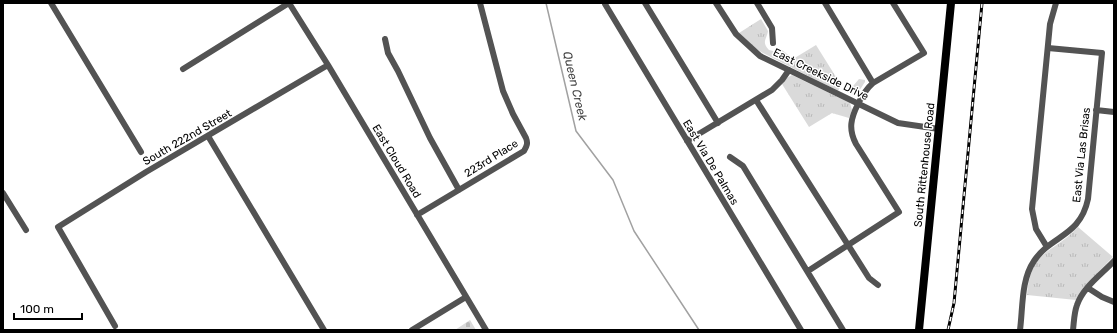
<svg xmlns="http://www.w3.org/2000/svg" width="1117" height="333" font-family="Rubik,sans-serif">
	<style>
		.cemetery { fill: url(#cemetery-stones) }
		.park { fill: url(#park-tufts) }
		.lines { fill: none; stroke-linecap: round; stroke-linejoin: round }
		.stream { stroke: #a1a1a1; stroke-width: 1.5 }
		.minor { stroke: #535353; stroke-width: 6 }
		.major { stroke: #000; stroke-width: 8 }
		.rail-casing { stroke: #000; stroke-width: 3 }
		.rail { stroke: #fff; stroke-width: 1.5; stroke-dasharray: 4.5; stroke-linecap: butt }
		.labels { text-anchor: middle; stroke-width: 3; stroke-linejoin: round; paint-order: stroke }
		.street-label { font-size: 11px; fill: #000; stroke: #fff }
		.water-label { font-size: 12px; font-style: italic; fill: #424242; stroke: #fff }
	</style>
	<defs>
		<pattern id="cemetery-stones" width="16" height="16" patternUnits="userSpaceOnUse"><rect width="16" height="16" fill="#dadada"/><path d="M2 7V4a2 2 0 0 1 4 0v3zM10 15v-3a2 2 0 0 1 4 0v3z" fill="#b9b9b9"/></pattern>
		<pattern id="park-tufts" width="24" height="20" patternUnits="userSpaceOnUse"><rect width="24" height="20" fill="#dadada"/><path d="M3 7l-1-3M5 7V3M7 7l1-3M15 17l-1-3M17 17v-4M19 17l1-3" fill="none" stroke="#b9b9b9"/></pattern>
	</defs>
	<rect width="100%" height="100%" fill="#fff"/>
	<path class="cemetery" d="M470 320 476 330H455Z"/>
	<path class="park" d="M761 19 768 31C767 39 761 42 769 50L777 52 781 49 793 59 816 45 841 85 838 91 763 53 756 49 739 33Z
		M792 75 850 103 852 110 849 118 832 113 809 127 782 84 787 78Z
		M859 79 865 80V82C860 89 856 99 848 92Z
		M1078 227 1113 257 1084 287 1076 300 1027 295C1031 248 1052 255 1078 227Z"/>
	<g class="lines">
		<path class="stream" d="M546 3 576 131 613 180 634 231 699 330"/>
		<path class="minor" d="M51 3 141 152
			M289 3 328 65 486 330
			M645 3 718 123
			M716 3 736 34 760 56 898 123 939 129
			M757 3 772 28 773 43
			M825 3 873 83
			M605 4 801 330
			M385 39 388 53 398 71 430 138 459 190
			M183 69 289 3
			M756 100 869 278 878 285
			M1096 110 1114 112
			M208 136 324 330
			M687 141 772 90 782 80 789 70
			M730 157 743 166 843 330
			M3 193 26 230
			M417 215 524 151C527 146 528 143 526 138L513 114 503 91 480 3
			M1047 247 1036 229 1032 209 1050 24 1056 3
			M808 271 899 212 856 144C848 129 851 118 858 104 862 96 866 89 873 83L924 53 893 3
			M1088 288 1102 297 1114 302
			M115 326 58 227 146 172 328 65
			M412 330 466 297
			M1020 330C1023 307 1021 280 1034 261 1051 235 1080 237 1088 199L1102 53 1048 48
			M1073 330C1074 322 1074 313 1077 305 1083 287 1102 274 1114 261"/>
		<path class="major" d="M919 330 951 3"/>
		<defs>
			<path id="rail" d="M948 330 954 303 982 3"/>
		</defs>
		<use href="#rail" class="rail-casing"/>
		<use href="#rail" class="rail"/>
	</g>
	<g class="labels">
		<g class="street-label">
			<text transform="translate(821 74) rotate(26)" y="4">East Creekside Drive</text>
			<text transform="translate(187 137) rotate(-30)" y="4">South 222nd Street</text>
			<text transform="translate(1081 155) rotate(-84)" y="4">East Via Las Brisas</text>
			<text transform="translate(491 158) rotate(-32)" y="4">223rd Place</text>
			<text transform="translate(397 161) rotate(59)" y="4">East Cloud Road</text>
			<text transform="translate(711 162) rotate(59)" y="4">East Via De Palmas</text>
			<text transform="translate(924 165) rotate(-84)" y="4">South Rittenhouse Road</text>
		</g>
		<g class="water-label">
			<text transform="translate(575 86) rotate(77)" y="4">Queen Creek</text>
		</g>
	</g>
	<rect width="1117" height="333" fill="none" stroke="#000000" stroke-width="8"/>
	<path d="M14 313v6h68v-6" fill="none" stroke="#000000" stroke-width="2"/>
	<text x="20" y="313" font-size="12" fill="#000000" stroke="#ffffff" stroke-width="3" paint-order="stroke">100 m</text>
</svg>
